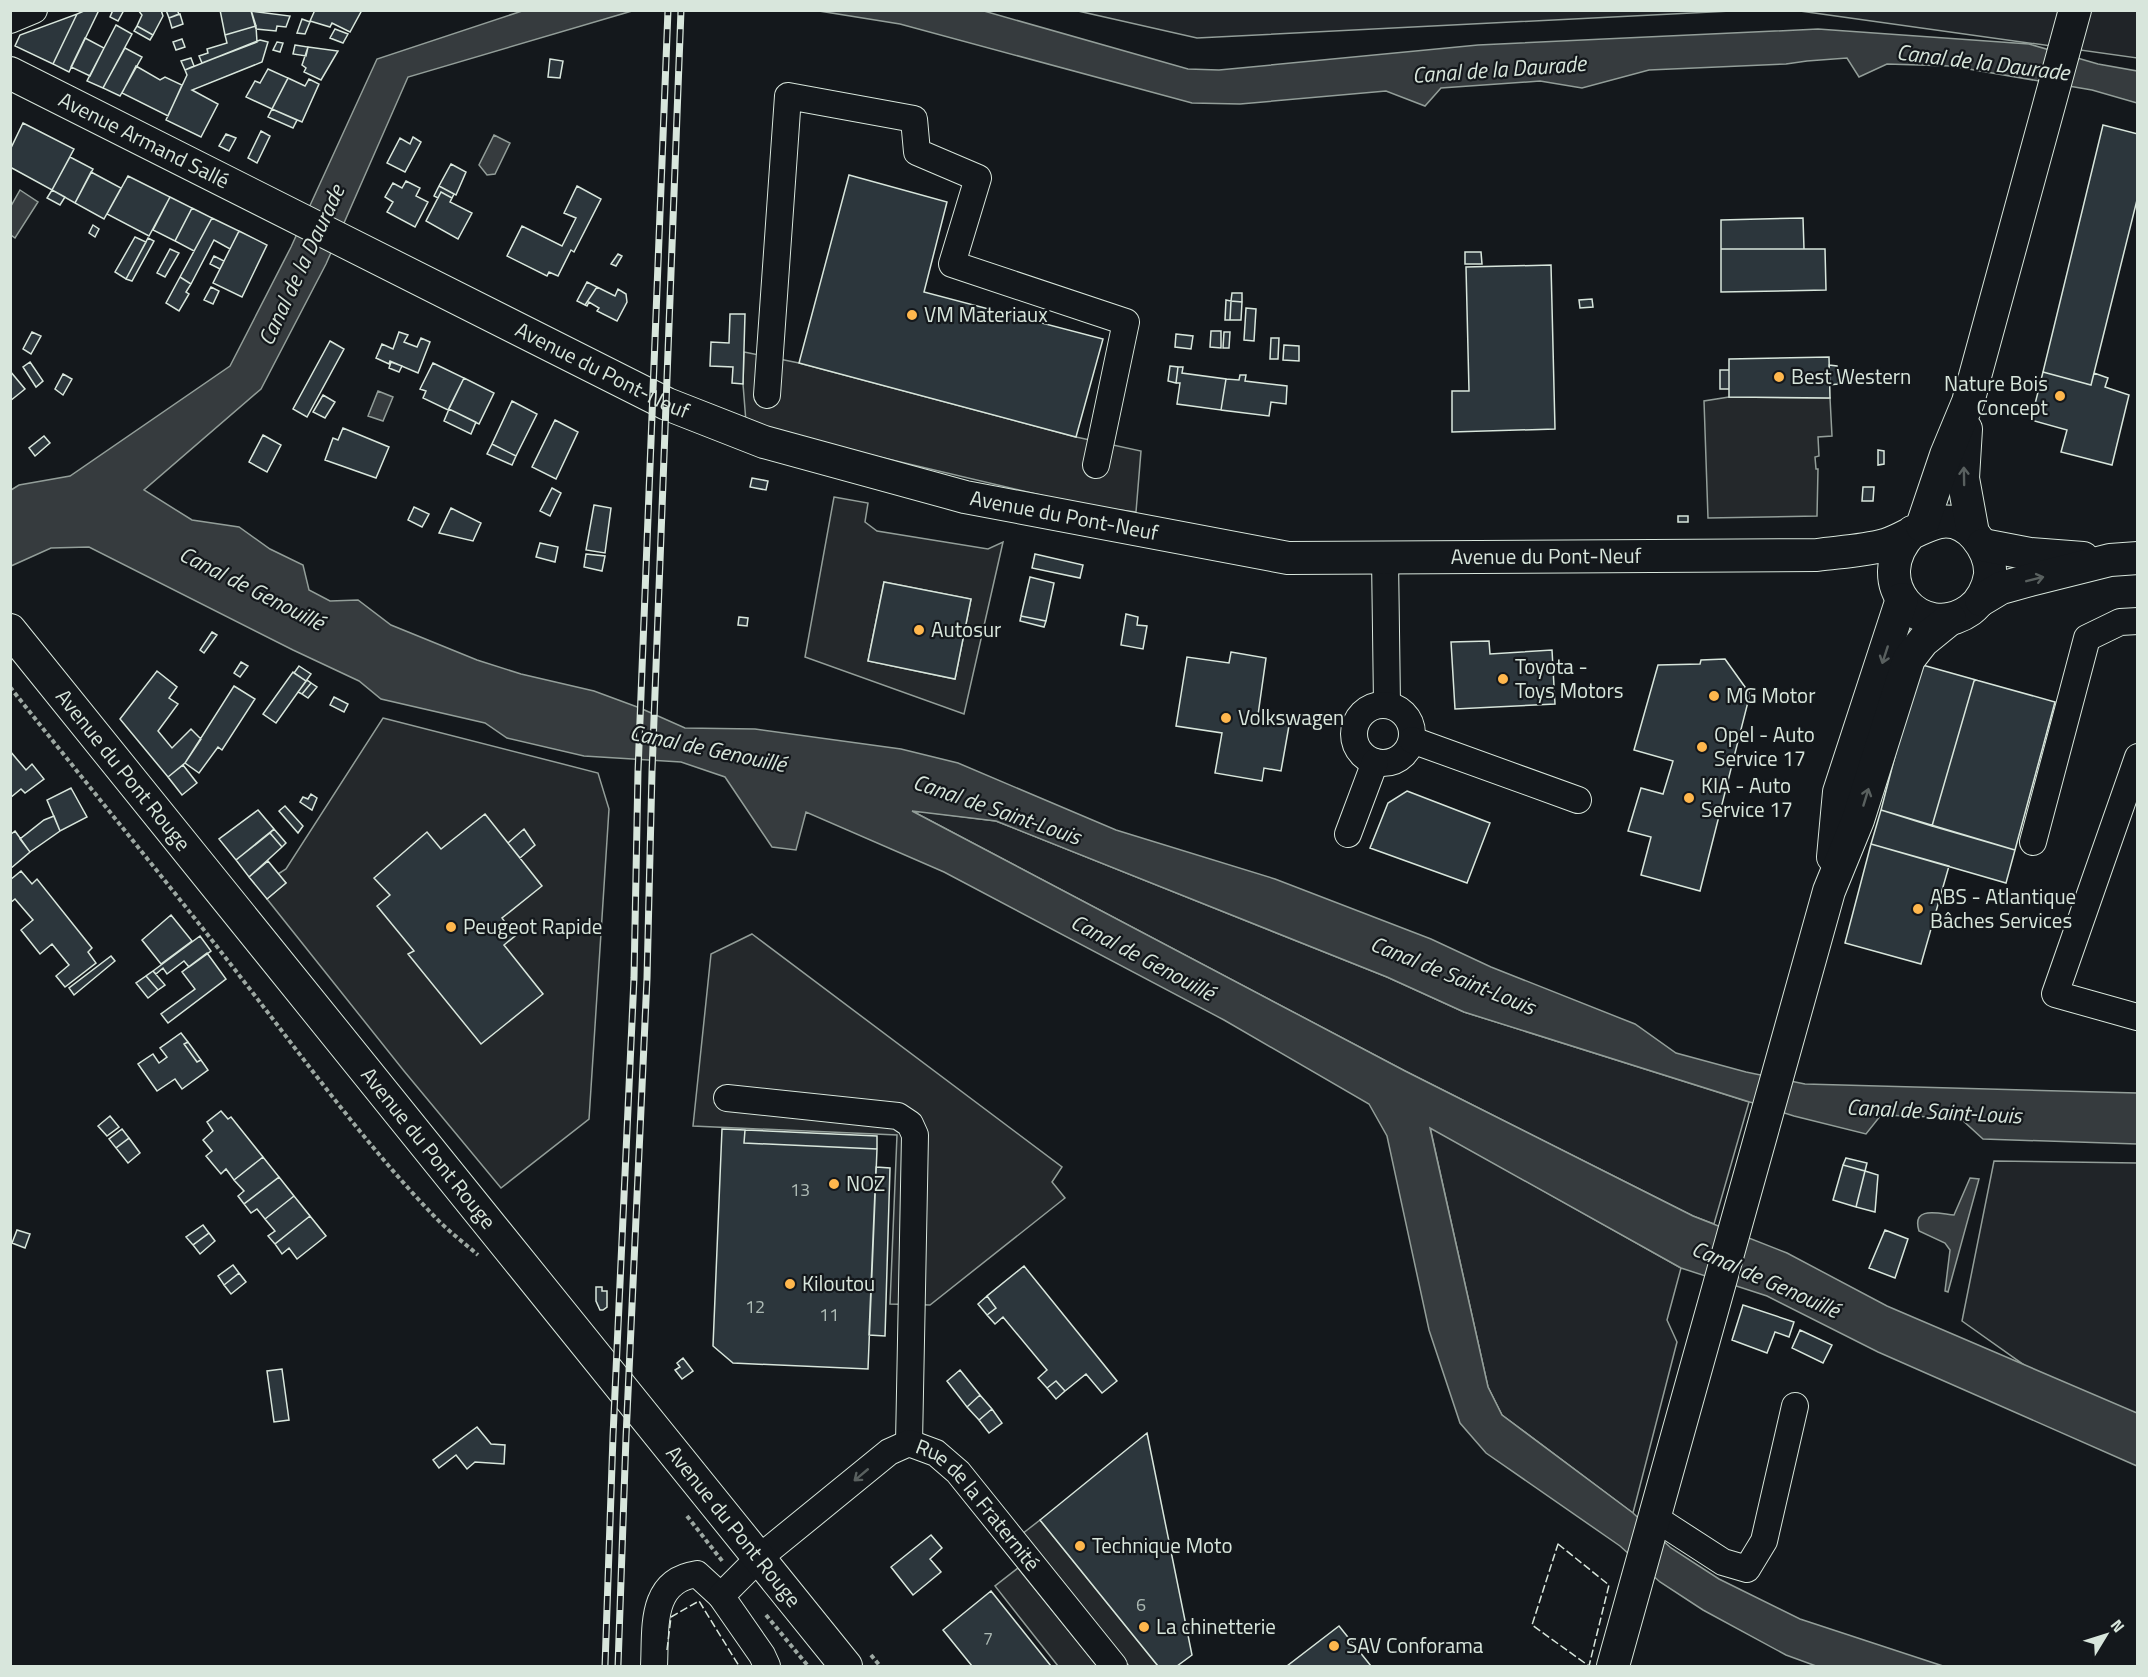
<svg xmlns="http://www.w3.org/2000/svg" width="2148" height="1677" font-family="'Titillium Web',sans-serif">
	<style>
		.green { fill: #202428; stroke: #939e99; stroke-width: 1.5 }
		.parking { fill: #24282b; stroke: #939e99; stroke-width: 1.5; fill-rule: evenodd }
		.water { fill: #363b3e; stroke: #939e99; stroke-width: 1.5 }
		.building { fill: #2c363c; stroke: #d8e6dc; stroke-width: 1.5 }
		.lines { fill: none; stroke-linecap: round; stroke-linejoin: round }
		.minor-casing { stroke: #d8e6dc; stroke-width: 28 }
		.major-casing { stroke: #d8e6dc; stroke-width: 34 }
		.path { stroke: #9da8a2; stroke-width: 4; stroke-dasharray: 4.5 3; stroke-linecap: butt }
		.minor { stroke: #14181c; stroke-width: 26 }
		.major { stroke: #14181c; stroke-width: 32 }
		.rail-casing { stroke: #d8e6dc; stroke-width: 7 }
		.rail { stroke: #14181c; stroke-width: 4.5; stroke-dasharray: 14; stroke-linecap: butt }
		.fence { stroke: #d8e6dc; stroke-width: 1.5; stroke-dasharray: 8 3; stroke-linecap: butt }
		.oneway { stroke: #59605f }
		.poi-dot { fill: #ffb74d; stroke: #14181c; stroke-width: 2 }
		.labels { text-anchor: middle; stroke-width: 4.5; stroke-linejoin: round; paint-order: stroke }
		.number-label { font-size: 18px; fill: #adbab4 }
		.street-label { font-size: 21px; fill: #d8e6dc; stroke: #14181c }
		.poi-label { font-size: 21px; fill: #d8e6dc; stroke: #14181c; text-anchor: start }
		.water-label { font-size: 22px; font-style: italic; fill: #d8e6dc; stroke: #14181c }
	</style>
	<rect width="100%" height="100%" fill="#14181c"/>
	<path class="green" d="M1078 11H1731L1197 38Z
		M1800 11H2137V58Z
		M910 810 996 821 1387 977 1464 1012 1749 1102 1714 1224 1693 1216 1405 1071Z
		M1430 1127 1681 1268 1667 1320 1677 1342 1633 1513 1502 1415 1488 1387Z
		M1994 1161 2137 1163V1445L1962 1321Z"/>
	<path class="parking" d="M744 352 799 363 1076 437 1141 451 1136 512 1087 506 765 430 746 422 743 384Z
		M1729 397 1830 398 1832 436 1818 437 1819 456 1815 457 1816 469H1818L1817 516 1708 518 1704 401Z
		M834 497 868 503 865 522 877 531 988 549 1003 542 964 714 805 657ZM884 582 971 599 955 679 868 661Z
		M383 718 598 773 609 809 589 1119 501 1188 404 1071 267 899 286 883 278 874 286 869Z
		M752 934 1062 1167 1052 1182 1065 1198 930 1305 890 1304 897 1135 693 1126 711 954Z
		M1040 1520 1158 1666H1129L1022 1534Z
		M1018 1568 1097 1666H1058L995 1586Z"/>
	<path class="water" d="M522 11H632L408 77 326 264 261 389 144 490 192 520 239 527 270 549 303 565 309 590 330 601 358 600 391 625 477 660 521 674 594 691 640 708 685 728 755 729 901 749 958 763 1116 830 1275 879 1431 939 1491 967 1635 1024 1676 1053 1746 1072 1805 1084 2137 1093V1144L1983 1139 1960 1118 1881 1115 1866 1134 1794 1116 1464 1012 1387 977 996 821 912 811 1405 1071 1693 1216 1787 1253 1887 1306 2137 1413V1466L1878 1352 1767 1296 1681 1268 1430 1128 1488 1387 1502 1415 1633 1513 1671 1548 1719 1579 1800 1619 1943 1666H1816L1786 1655 1703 1610 1660 1582 1620 1546 1486 1453 1460 1423 1429 1330 1387 1136 1369 1104 1224 1020 944 872 806 812 796 850 772 847 725 777 681 762 584 756 507 738 485 723 381 699 359 681 293 650 89 547 51 548 11 566V490L19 485 70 476 230 366 291 247 377 59Z
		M819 11H984L1188 69 1219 70 1478 45 1818 29 2029 44 2098 64 2137 71V103L2092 90 1951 66 1887 64 1859 77 1847 58 1807 61 1786 64 1649 70 1582 88 1540 81 1441 88 1425 106 1386 91 1240 104 1192 103 900 24Z
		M494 135 510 143 495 174 487 175 479 165Z
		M20 190 38 202 15 238 11 235V206Z
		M378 391 393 397 383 421 368 416Z
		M1970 1178 1979 1179 1948 1292 1945 1291 1950 1250 1945 1243 1919 1231C1911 1205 1940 1214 1954 1215Z"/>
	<path class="building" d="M86 10H99L69 72 53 64 77 14Z
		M113 10H124L118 21 110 17Z
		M161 10 163 16 153 35 137 26 142 15 138 10Z
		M166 10H177L179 14 169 18Z
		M220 10H251L256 26 225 35Z
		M315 10H362L350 32 332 23 330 27 310 21Z
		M251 11 290 16 286 27 277 26 276 31 256 29Z
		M77 14 53 64 15 46 20 35Z
		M180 14 183 24 172 28 169 18Z
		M302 19 310 22 305 34 297 33Z
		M116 25 132 34 103 88 87 81Z
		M137 26 153 35 150 40 134 31Z
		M256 26 257 42 202 63 199 56 208 53 207 49 227 43 225 35Z
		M335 29 348 34 343 43 330 38Z
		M85 38 104 48 90 76 71 67Z
		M182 39 185 47 176 50 173 42Z
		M260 40 268 42 262 62 192 90 218 104 201 137 166 120 187 75 185 70Z
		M277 42 283 43 280 52 273 50Z
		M295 45 308 47 306 56 293 54Z
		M308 47 338 51 321 80 304 72 306 68 302 65Z
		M125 48 142 57 120 96 103 88Z
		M191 58 194 66 185 70 181 61Z
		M550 59 563 61 560 78 548 77Z
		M136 66 160 80 165 77 182 85 168 116 122 93Z
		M268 69 288 78 272 109 246 97 255 81 260 83Z
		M288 78 305 86 309 79 319 84 302 122 272 109Z
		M272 109 297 120 293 128 268 117Z
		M23 123 74 149 52 190 10 167V150Z
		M2103 125 2138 134V196L2091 385 2043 372Z
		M261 131 270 136 257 163 248 158Z
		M226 134 236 138 229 151 219 146Z
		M413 137 421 142 405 172 387 163 400 138 410 144Z
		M70 157 93 169 75 203 52 190Z
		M451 164 466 172 456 195 439 186Z
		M91 172 121 188 104 219 75 203Z
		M849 175 947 202 924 292 1103 339 1076 437 799 363Z
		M128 176 170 197 149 236 107 214Z
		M406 181 420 188 416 196 428 202 415 227 387 212 393 202 385 197 393 183 402 188Z
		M439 186 454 194 452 198 441 192 438 198 434 196Z
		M577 186 601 199 574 252 571 250 558 276 549 272 547 276 507 256 522 226 562 246 576 218 564 213Z
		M52 190 65 197 60 205 47 198Z
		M441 192 452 198 450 202 472 213 458 239 426 221Z
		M170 197 192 208 175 241 153 230Z
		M192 208 212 218 194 251 175 241Z
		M212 218 239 231 230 249 214 240 191 284 180 277Z
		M1803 218 1804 249H1721V220Z
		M93 225 99 229 95 237 89 233Z
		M239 231 267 245 242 297 213 283Z
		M135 237 146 242 126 279 115 272Z
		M148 238 154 241 132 281 126 279Z
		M170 249 179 253 165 277 157 273Z
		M1721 249H1825L1826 290 1721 292Z
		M1465 252H1481L1482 264H1465Z
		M618 254 622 256 616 266 611 264Z
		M214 256 224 261 220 269 210 264Z
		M1551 265 1555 429 1452 432V391H1469L1466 267Z
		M180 277 191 284 186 292 189 294 179 311 166 303Z
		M587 282 597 287 585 305 577 301Z
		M211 287 219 291 213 304 204 300Z
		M597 287 615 296 618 289 626 294 627 302 617 321 597 311 599 308 589 302 587 306 585 305Z
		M1232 293H1242V302L1231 301Z
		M1592 299 1593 307 1580 308 1579 300Z
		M1226 300 1231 301 1230 320H1225Z
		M1231 301 1242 302 1241 320H1230Z
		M1246 308 1256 309 1254 341 1244 340Z
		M730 314H745L743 384 732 383 733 367 710 366 711 342 729 343Z
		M1211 331H1221V348L1210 347Z
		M32 332 41 336 31 354 23 349Z
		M399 332 408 335 404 342 417 347 421 338 430 342 418 373 390 361 389 364 376 358 382 344 393 349Z
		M1224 332H1230L1229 348H1223Z
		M1176 334 1193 336 1191 349 1175 347Z
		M1271 338H1279L1278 359H1270Z
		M330 341 344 349 307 417 293 409Z
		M1284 345 1299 346V361L1283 360Z
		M1829 357 1830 398 1729 397V359Z
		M30 362 43 381 36 387 23 367Z
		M391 362 402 366 399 372 389 368Z
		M433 363 464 378 448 410 423 398 426 391 420 389Z
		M1829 365 1837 366 1838 384 1829 385Z
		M1170 366 1178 367 1176 383 1168 381Z
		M1178 367H1183L1182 373 1226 379 1221 410 1177 404 1180 383H1176Z
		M1720 370H1729V389H1720Z
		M10 371 25 389 10 401Z
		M2043 372 2091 385 2094 373 2108 378 2105 387 2129 395 2112 465 2061 452 2067 430 2031 420Z
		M63 374 72 379 63 395 55 389Z
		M1240 375H1246L1245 381 1287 386 1286 404 1271 402 1269 416 1221 410 1226 379 1239 380Z
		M464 378 494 393 479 424 449 409Z
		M323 395 335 402 325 418 313 412Z
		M512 401 537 414 516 456 492 444Z
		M449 409 476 422 471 434 444 421Z
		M555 420 578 432 556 479 532 467Z
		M343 428 389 447 376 478 325 460 333 438 338 440Z
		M263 435 281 445 267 472 249 462Z
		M44 436 50 443 35 456 29 448Z
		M492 444 516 456 512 465 487 454Z
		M1878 450 1884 451V464L1878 465Z
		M752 478 768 481 766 490 750 487Z
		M1863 487H1874L1873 501H1862Z
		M552 488 561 493 550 516 540 511Z
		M594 505 611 508 605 553 586 550Z
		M414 507 429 514 422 527 408 520Z
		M451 508 481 523 473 541 439 533Z
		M1678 516H1688V522H1678Z
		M540 543 558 547 555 562 536 557Z
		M586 554 605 556 602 571 584 567Z
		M1035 554 1083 565 1080 578 1032 568Z
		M1030 577 1054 583 1046 621 1021 616Z
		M884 582 971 599 955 679 868 661Z
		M1126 614 1138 617 1137 625 1147 626 1143 649 1121 645Z
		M1021 616 1046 621 1044 627 1020 621Z
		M739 617 748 618 747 626 738 625Z
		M212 632 217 635 204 653 200 650Z
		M1489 641 1490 654 1552 650 1555 704 1455 709 1451 642Z
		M1231 652 1266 658 1258 715 1290 720 1281 771 1264 768 1262 781 1215 773 1222 733 1176 726 1187 657 1229 663Z
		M1725 659 1750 694 1700 891 1641 875 1651 837 1628 831 1641 788 1663 794 1673 761 1634 750 1658 665 1700 664 1701 660Z
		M241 662 248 666 240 677 234 673Z
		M1919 664 1976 680 1974 681 1932 826 1881 810Z
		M299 666 311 674 306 681 294 673Z
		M157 671 177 687 169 698 178 704 158 731 172 748 191 729 201 739 185 763 168 777 120 719Z
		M293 672 306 681 276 723 263 714Z
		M307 680 311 683 302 694 298 692Z
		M1976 680 2055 702 2015 850 1932 826 1974 681Z
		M311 683 317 687 308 698 302 694Z
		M234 686 255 699 222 750 218 747 199 773 185 763Z
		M334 697 348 704 344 712 330 705Z
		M10 751 26 770 32 764 44 779 25 793 21 789 10 798Z
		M183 765 197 783 182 795 168 777Z
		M71 788 87 817 60 831 47 800Z
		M1407 791 1490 823 1467 883 1370 848 1388 803Z
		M311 794 317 798 312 810 300 802 303 797 308 799Z
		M285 806 303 826 298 833 279 811Z
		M258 810 274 829 236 860 219 839Z
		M1881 810 2015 850 2006 883 1871 844Z
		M485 814 542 886 502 918 515 936 504 945 543 994 481 1044 408 954 414 951 377 906 390 895 374 878 427 832 441 849Z
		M54 816 60 831 30 852 20 839 44 820Z
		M274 829 286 843 282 847 270 833Z
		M524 829 535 845 520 858 508 843Z
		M15 831 30 852 10 869V835Z
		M270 833 282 847 249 877 236 860Z
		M1871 844 1949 866 1921 964 1845 943Z
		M268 861 286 883 267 899 249 877Z
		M21 871 32 884 37 879 92 948 88 952 96 963 65 987 56 976 69 965 52 944 40 954 21 930 33 920 15 899 10 903V880Z
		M171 915 192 941 161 964 142 940Z
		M200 936 211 951 189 967 184 961 167 974 163 968 156 974 153 971Z
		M207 953 226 979 168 1023 161 1014 195 989 182 972Z
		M111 956 115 961 74 995 69 988Z
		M153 971 165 985 158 990 146 976Z
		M146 976 158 990 148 998 136 983Z
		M181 1033 188 1042 184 1044 197 1062 201 1060 208 1070 182 1089 175 1079 157 1091 138 1064 153 1054 159 1063 167 1057 160 1048Z
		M188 1042 201 1060 197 1062 184 1044Z
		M221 1111 228 1119 231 1117 263 1157 234 1180 226 1169 221 1174 206 1156 212 1151 203 1140 213 1131 207 1122Z
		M110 1116 119 1127 107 1136 98 1126Z
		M122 1129 129 1138 116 1148 109 1139Z
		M722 1129 745 1130 744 1143 877 1149 868 1369 733 1363 713 1346Z
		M745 1130 877 1136V1149L744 1143Z
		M129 1138 140 1153 128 1163 116 1148Z
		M263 1157 279 1177 244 1204 238 1196 244 1191 234 1180Z
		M1846 1158 1867 1163 1865 1171 1843 1165Z
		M1843 1165 1865 1171 1856 1207 1833 1200Z
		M876 1167 890 1168 885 1336 869 1335Z
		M1865 1171 1878 1175 1875 1212 1856 1207Z
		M279 1177 294 1196 265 1219 257 1209 251 1213 244 1204Z
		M294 1196 310 1216 275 1244 268 1236 275 1231 265 1219Z
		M310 1216 326 1236 297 1259 289 1248 282 1254 275 1244Z
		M203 1225 209 1233 193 1245 186 1237Z
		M17 1230 30 1234 25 1248 12 1243Z
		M1885 1230 1908 1239 1895 1278 1869 1268Z
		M209 1233 215 1241 200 1254 193 1245Z
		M233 1265 239 1273 224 1285 218 1276Z
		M1024 1266 1117 1381 1102 1393 1086 1374 1065 1391 1056 1381 1047 1388 1038 1378 1047 1370 1003 1317 995 1324 987 1315 996 1308 987 1296Z
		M239 1273 246 1282 231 1294 224 1285Z
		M596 1287H602V1291H607V1307L603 1310H600L596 1301Z
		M987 1296 996 1308 987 1315 978 1304Z
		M1743 1305 1794 1322 1789 1337 1775 1332 1767 1353 1732 1340Z
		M1800 1330 1832 1345 1823 1363 1792 1348Z
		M683 1358 693 1371 682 1379 675 1370 680 1367 677 1363Z
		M282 1369 289 1420 274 1422 267 1371Z
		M960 1370 980 1395 967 1407 947 1381Z
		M1056 1381 1065 1391 1056 1399 1047 1388Z
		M980 1395 992 1409 979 1420 967 1407Z
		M992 1409 1002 1423 989 1433 979 1420Z
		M477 1427 491 1444 505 1445 504 1464 475 1462 467 1469 456 1455 439 1468 433 1460Z
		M1147 1433 1192 1655 1177 1666H1158L1040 1520Z
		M931 1535 942 1548 930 1559 941 1572 913 1595 891 1567Z
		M991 1591 1051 1666H972L943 1630Z
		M1339 1626 1371 1666H1287Z"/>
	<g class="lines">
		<defs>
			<g id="minor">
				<path d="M10 20 34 10"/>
				<path d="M767 395 788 96 914 119 917 152 978 178 952 264 1126 322 1096 465"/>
				<path d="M1385 557 1387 705"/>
				<circle cx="1383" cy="734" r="29"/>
				<path d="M1412 740 1578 800"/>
				<path d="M1348 834 1375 762"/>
				<path d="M2033 842 2087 638 2120 622 2138 621"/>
				<path d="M2137 1017 2055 994 2138 757"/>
				<path d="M727 1098 898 1116 910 1124 915 1135 909 1443"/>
				<path d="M1655 1518 1723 1562 1747 1569 1764 1541 1795 1406"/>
				<path d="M654 1666C656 1629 649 1581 697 1574L721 1596"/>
				<path id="s1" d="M767 1666 762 1655 721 1596 759 1558 889 1452 909 1443 936 1453 958 1472 1114 1666"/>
			</g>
			<g id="major">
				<path id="s2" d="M10 73 667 404 764 442 965 497 1288 558 1817 555C1839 552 1863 551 1885 545 1915 536 1946 502 1976 537 1985 548 1991 560 1990 575 1988 588 1981 602 1970 610 1922 644 1864 582 1912 532"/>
				<path d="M1966 429 1963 478 1973 533"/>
				<path d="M1922 526 1946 455 1968 402 2075 10"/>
				<path d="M1983 545 2030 554 2083 558"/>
				<path d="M1981 600 2001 588 2030 580 2110 560 2138 558"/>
				<path id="s3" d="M10 630 846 1666"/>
				<path d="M1833 857 1839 792 1902 599"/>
				<path d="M1613 1666 1829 891 1858 820 1909 659 1923 641 1950 619"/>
			</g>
		</defs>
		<use href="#minor" class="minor-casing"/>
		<use href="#major" class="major-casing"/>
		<path class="path" d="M10 687C93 792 178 895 259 1001 315 1074 370 1149 434 1216 447 1230 463 1242 478 1255
			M687 1516 723 1562
			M766 1615 808 1666
			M871 1655 880 1666"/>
		<use href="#minor" class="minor"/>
		<use href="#major" class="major"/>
		<defs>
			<path id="rail" d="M605 1666 613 1436 634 978 638 771 668 10
				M618 1666 626 1437 647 978 652 772 681 10"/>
		</defs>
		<use href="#rail" class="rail-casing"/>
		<use href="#rail" class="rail"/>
		<path class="fence" d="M1558 1544 1609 1585 1589 1666 1532 1625Z
			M667 1650 671 1617 699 1601 739 1666"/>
	</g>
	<defs><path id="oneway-shaft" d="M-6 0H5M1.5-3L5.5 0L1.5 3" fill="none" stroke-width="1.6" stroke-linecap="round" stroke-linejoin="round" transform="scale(1.5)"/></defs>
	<g class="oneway">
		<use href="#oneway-shaft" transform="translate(1964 476) rotate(-91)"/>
		<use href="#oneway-shaft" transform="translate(2035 579) rotate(-14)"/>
		<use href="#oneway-shaft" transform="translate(1885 655) rotate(108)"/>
		<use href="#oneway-shaft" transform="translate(1866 797) rotate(-73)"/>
		<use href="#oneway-shaft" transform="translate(861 1475) rotate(140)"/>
	</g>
	<g class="poi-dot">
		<circle cx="912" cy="315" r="6"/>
		<circle cx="1779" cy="377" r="6"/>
		<circle cx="2060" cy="396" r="6"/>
		<circle cx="919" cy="630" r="6"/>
		<circle cx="1503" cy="679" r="6"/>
		<circle cx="1714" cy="696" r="6"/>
		<circle cx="1226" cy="718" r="6"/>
		<circle cx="1702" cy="747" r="6"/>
		<circle cx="1689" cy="798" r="6"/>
		<circle cx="1918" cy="909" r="6"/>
		<circle cx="451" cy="927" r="6"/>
		<circle cx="834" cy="1184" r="6"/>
		<circle cx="790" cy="1284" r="6"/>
		<circle cx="1080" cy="1546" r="6"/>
		<circle cx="1144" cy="1627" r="6"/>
		<circle cx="1334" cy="1646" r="6"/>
	</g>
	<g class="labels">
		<g class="number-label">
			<text x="800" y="1196">13</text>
			<text x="755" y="1313">12</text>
			<text x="829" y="1321">11</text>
			<text x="1141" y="1611">6</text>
			<text x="988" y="1645">7</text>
		</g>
		<g class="street-label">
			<text dy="7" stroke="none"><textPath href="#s2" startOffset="150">Avenue Armand Sallé</textPath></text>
			<text dy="7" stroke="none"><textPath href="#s2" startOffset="663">Avenue du Pont-Neuf</textPath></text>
			<text dy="7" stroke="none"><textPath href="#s2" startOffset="1149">Avenue du Pont-Neuf</textPath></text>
			<text dy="7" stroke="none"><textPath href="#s2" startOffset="1635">Avenue du Pont-Neuf</textPath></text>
			<text dy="7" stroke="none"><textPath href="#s3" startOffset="180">Avenue du Pont Rouge</textPath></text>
			<text dy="7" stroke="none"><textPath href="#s3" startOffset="666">Avenue du Pont Rouge</textPath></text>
			<text dy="7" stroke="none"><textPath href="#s1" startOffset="422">Rue de la Fraternité</textPath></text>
			<text dy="7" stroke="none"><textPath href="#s3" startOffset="1152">Avenue du Pont Rouge</textPath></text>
		</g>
		<g class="poi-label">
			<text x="924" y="322">VM Materiaux</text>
			<text x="1791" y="384">Best Western</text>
			<text x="2048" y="391" text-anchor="end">Nature Bois<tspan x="2048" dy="24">Concept</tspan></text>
			<text x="931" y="637">Autosur</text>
			<text x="1515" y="674">Toyota -<tspan x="1515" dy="24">Toys Motors</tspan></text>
			<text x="1726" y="703">MG Motor</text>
			<text x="1238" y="725">Volkswagen</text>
			<text x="1714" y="742">Opel - Auto<tspan x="1714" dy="24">Service 17</tspan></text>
			<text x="1701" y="793">KIA - Auto<tspan x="1701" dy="24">Service 17</tspan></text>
			<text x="1930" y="904">ABS - Atlantique<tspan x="1930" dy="24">Bâches Services</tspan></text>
			<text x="463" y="934">Peugeot Rapide</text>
			<text x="846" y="1191">NOZ</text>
			<text x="802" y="1291">Kiloutou</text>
			<text x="1092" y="1553">Technique Moto</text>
			<text x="1156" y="1634">La chinetterie</text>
			<text x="1346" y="1653">SAV Conforama</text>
		</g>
		<g class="water-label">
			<text transform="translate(1983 62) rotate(7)" y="8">Canal de la Daurade</text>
			<text transform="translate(1499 69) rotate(-4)" y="8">Canal de la Daurade</text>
			<text transform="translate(301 265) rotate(-65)" y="8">Canal de la Daurade</text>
			<text transform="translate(252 588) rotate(27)" y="8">Canal de Genouillé</text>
			<text transform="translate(708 748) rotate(12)" y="8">Canal de Genouillé</text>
			<text transform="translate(997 809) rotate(19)" y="8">Canal de Saint-Louis</text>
			<text transform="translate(1143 957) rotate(28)" y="8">Canal de Genouillé</text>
			<text transform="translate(1453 975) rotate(22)" y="8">Canal de Saint-Louis</text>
			<text transform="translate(1934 1111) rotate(3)" y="8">Canal de Saint-Louis</text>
			<text transform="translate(1766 1279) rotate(24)" y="8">Canal de Genouillé</text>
		</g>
	</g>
	<rect width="2148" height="1677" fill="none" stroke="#d8e6dc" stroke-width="24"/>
	<g transform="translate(2106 1635) rotate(52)" stroke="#14181c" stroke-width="4.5" paint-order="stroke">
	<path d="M0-4.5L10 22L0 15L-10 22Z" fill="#d8e6dc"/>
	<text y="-9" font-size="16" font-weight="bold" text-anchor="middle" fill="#d8e6dc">N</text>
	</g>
</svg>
